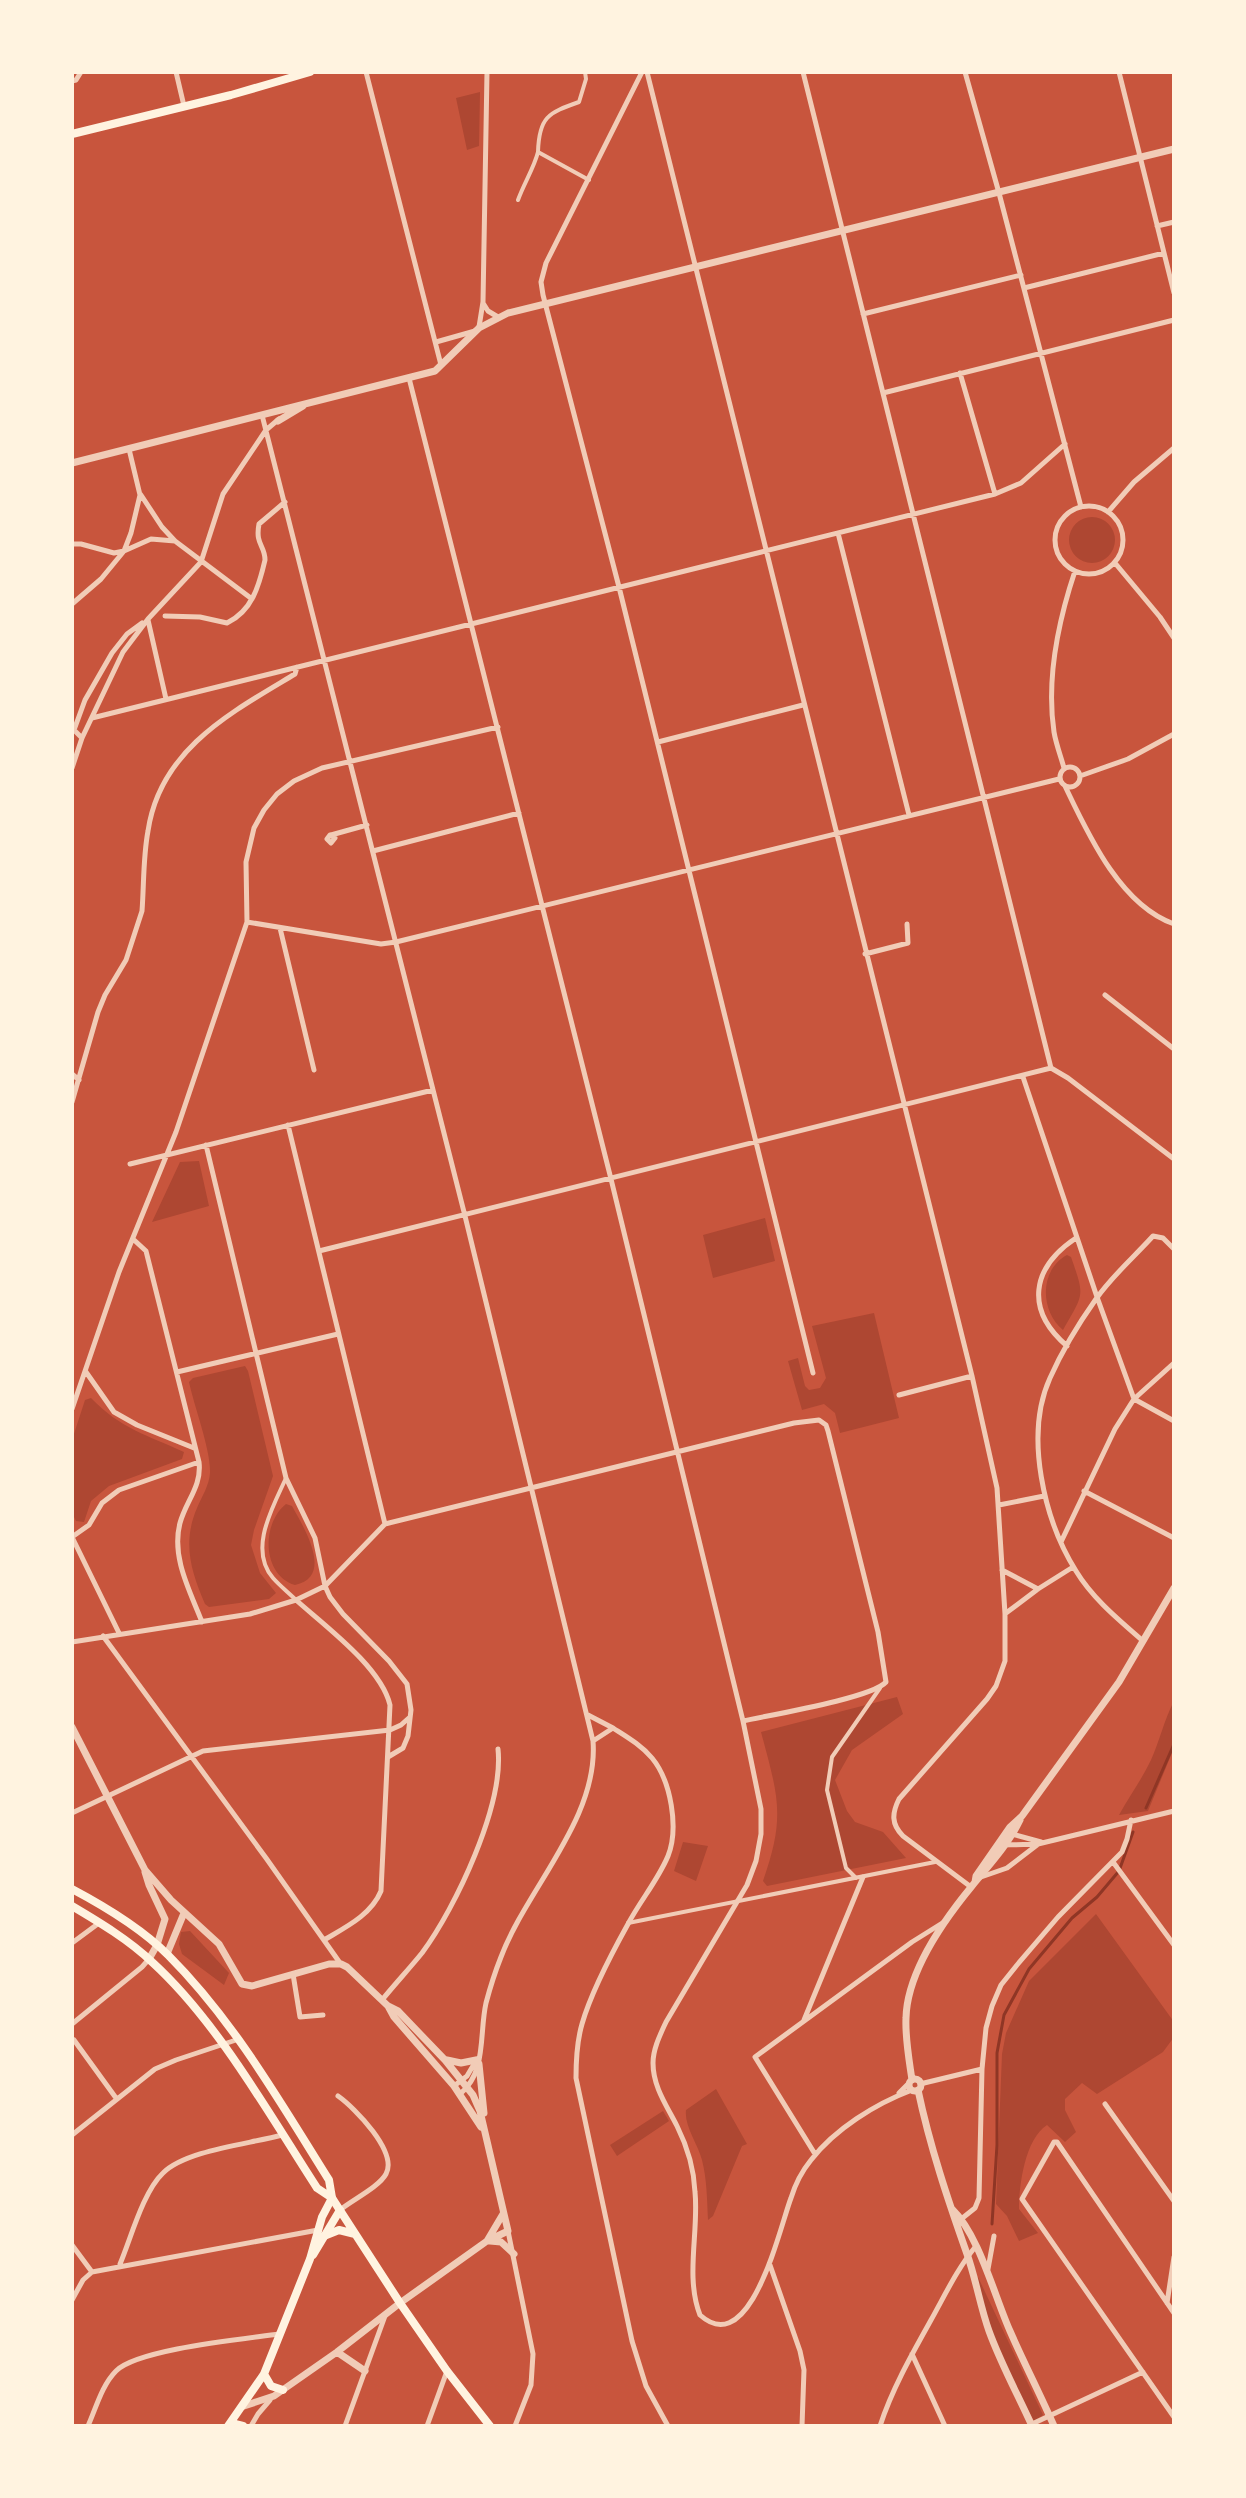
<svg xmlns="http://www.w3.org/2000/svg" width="1246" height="2498" font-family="'Sofia Sans Condensed',sans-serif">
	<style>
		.green { fill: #ae4732 }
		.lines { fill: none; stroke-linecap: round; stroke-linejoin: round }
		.stream { stroke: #8f3625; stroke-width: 3 }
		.pedestrian { stroke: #f1ccb7; stroke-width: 4 }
		.minor { stroke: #f1ccb7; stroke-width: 5 }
		.tertiary { stroke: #f1ccb7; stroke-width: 7 }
		.secondary { stroke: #fff3e0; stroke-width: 8 }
		.primary { stroke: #fff3e0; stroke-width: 8 }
	</style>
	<rect width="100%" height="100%" fill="#c8553d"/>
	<path class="green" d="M480 92 479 146 467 150 456 98Z
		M1069 540a23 23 0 1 1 46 0a23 23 0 1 1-46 0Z
		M199 1161 209 1206 152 1222 180 1162Z
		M765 1218 775 1261 713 1278 703 1235Z
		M1067 1255 1071 1257C1085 1297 1084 1293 1063 1330 1040 1311 1039 1270 1067 1255Z
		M874 1313 899 1418 840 1433 835 1413 824 1404 802 1410 788 1361 798 1358 805 1386 809 1390 820 1388 826 1378 812 1326Z
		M245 1366 248 1371 273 1476 254 1530 251 1545 260 1573 276 1593 269 1599 209 1607 205 1604C191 1571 182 1543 197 1508 202 1496 209 1486 210 1473 211 1450 194 1406 189 1382L193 1378Z
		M91 1398C121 1429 147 1435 184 1452L182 1459 109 1486 91 1501 84 1522 76 1521 72 1513V1440L85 1400Z
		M286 1504 292 1506C303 1526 335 1577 295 1585 262 1575 261 1524 286 1504Z
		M897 1697 903 1714 852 1750 835 1780 847 1811 855 1822 883 1832 906 1858 767 1886 763 1881C786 1816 778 1796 761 1732Z
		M1174 1701V1748L1148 1811 1119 1815C1129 1797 1142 1779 1151 1760 1160 1740 1164 1720 1174 1701Z
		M683 1842 708 1846 696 1881 674 1871Z
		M1096 1914 1174 2022V2037L1163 2052 1097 2094 1082 2083 1065 2099V2110L1076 2132 1065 2142 1047 2125C1025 2139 1019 2185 1019 2209L1038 2233 1019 2241 1007 2216 996 2204 1002 2054 1006 2033 1029 1981Z
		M190 1931 229 1973 224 1985 182 1954 179 1944 181 1932Z
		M716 2089 747 2144 742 2146 713 2216 708 2220C707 2199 707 2180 702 2160 698 2144 684 2126 686 2110Z
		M663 2111 669 2121 617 2156 610 2145Z
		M978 2277 1043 2415 1034 2421C1010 2376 988 2328 974 2279Z"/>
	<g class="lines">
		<path class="stream" d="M1146 1808 1174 1744
			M992 2224 997 2145V2053L1004 2015 1029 1969 1072 1918 1097 1897 1119 1871 1133 1832"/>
		<path class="pedestrian" d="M585 72 586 79 579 102C548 113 539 117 538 152L589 180
			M518 200C524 183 534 168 538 152
			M286 1478C273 1507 248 1549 273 1578 280 1586 289 1593 296 1600
			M856 1878 846 1868 827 1790 832 1757 880 1688
			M628 1923 935 1862"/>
		<path class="minor" d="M176 72 184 106
			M366 72 441 365
			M642 72 546 263 541 282 543 295 619 587 813 1373
			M647 72 972 1376 997 1488 1005 1614V1661L996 1686 987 1699 899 1799C892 1813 891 1824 903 1836L971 1887
			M803 72 1051 1068
			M965 72 999 193 1081 507
			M1119 72 1174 293
			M72 81 76 80 81 72
			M1157 226 1174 222
			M1024 288 1164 253
			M483 303 488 311 498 317
			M863 314 1021 275
			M479 327 483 302 487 72
			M436 342 475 331
			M960 373 995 494
			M409 378 611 1179 743 1721 761 1809V1834L756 1861 747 1885 666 2022C660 2035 653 2049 653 2063 653 2087 667 2106 677 2126 687 2146 694 2169 695 2192 699 2231 685 2277 700 2315 751 2361 780 2226 791 2198 795 2185 802 2171 811 2160 835 2129 875 2104 912 2090
			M883 393 1174 320
			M262 415 465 1216 593 1741C599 1818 527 1888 501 1957 495 1972 490 1988 486 2003 479 2034 487 2072 460 2094
			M141 495 162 527 175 541 252 599
			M1055 540a34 34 0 1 1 68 0a34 34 0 1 1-68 0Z
			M1108 512 1134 482 1174 448
			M838 533 909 815
			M72 544H81L114 553 124 551 151 539 175 541
			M1115 563 1160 617 1174 638
			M72 604 101 579 124 551 131 533 140 495 129 449
			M165 616 200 617 227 623C252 611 259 586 265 560 265 545 255 545 259 524L285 502
			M148 620 166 699
			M92 718 995 494 1021 483 1065 444
			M82 738 74 730 85 700 112 653 127 634 142 623
			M658 742 803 705
			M1060 777a10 10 0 1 1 20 0a10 10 0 1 1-20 0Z
			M72 768 82 738 123 652 148 619 201 562 223 494 266 430 279 419
			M1064 768C1061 757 1056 744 1054 732 1046 678 1058 622 1075 571
			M1080 776 1128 759 1174 734
			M1065 786C1088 834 1120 905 1174 924
			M330 835 335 838 331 843 327 839Z
			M331 835 367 825
			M373 851 519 813
			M247 922 381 944 396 942 1059 779
			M280 928 314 1070
			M865 954 908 943 907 924
			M1105 995 1174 1049
			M1051 1068 1068 1078 1174 1159
			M72 1074 79 1080
			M1023 1077 1097 1297 1134 1399 1174 1421
			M72 1102 98 1012 105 995 126 960 142 911C144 885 143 857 148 831 160 749 232 712 295 674L297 667
			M288 1125 385 1524
			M206 1145 286 1478 315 1538 325 1586 330 1597 343 1614 389 1661 407 1684 411 1710 408 1736 403 1748 388 1757
			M130 1164 433 1090
			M133 1239 146 1251 199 1462C202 1486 186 1501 180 1523 171 1557 190 1591 202 1622
			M319 1251 1051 1068
			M1067 1346C1025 1310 1031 1268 1076 1238
			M86 1372 114 1412 137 1425 194 1448
			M177 1372 338 1334
			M899 1395 972 1376
			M72 1409 119 1272 176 1132 247 922 246 862 254 828 264 810 277 794 294 781 322 768 498 727
			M1084 1491 1174 1538
			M999 1505 1044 1496
			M72 1537 89 1525 102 1503 119 1490 199 1462
			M72 1537 119 1633
			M1061 1542 1115 1429 1134 1399 1174 1363
			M1002 1570 1038 1589
			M296 1600C325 1626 381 1667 390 1705L381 1891C371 1915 346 1927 324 1940
			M1006 1613 1038 1589 1073 1567
			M103 1636 266 1858 340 1963
			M1143 1641C1119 1620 1093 1599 1076 1571 1044 1520 1024 1435 1050 1378 1062 1351 1079 1323 1096 1299 1112 1276 1135 1256 1153 1236L1163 1238 1174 1249
			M72 1642 250 1614 296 1600 325 1586 385 1524 794 1423 819 1420 826 1425 828 1431 878 1632 886 1682C872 1698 770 1715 743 1721
			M588 1715 613 1728 593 1741
			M613 1728C627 1737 641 1745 652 1758 671 1781 679 1828 668 1856 658 1880 640 1901 628 1924 613 1951 590 1996 582 2024 577 2041 576 2060 576 2078L632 2341 646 2386 668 2426
			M72 1813 203 1751 390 1730 401 1725 410 1717
			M1012 1834 1041 1842
			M1003 1845 1038 1844 1174 1811
			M1113 1862 1174 1945
			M981 1877 1007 1868 1037 1845
			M72 1943 99 1923
			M293 1974 300 2017 323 2015
			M382 2000C395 1984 409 1969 422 1953 456 1907 504 1805 498 1749
			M804 2020 863 1877
			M72 2024 142 1967 149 1959
			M74 2040 116 2098
			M920 2084 982 2069
			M454 2086 467 2076 477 2059
			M899 2093 909 2083
			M338 2096C355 2108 398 2152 386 2174 379 2187 352 2200 340 2210
			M1105 2104 1174 2201
			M72 2135 155 2069 176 2060 239 2039
			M815 2154 755 2057 912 1942 944 1922
			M960 2220 975 2208 979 2198 982 2069 986 2028 992 2006 1001 1985 1017 1965 1058 1917 1122 1852 1127 1839 1131 1820
			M508 2231 533 2354 531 2385 515 2426
			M72 2245 92 2272
			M120 2264C131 2238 143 2192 163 2173 186 2150 250 2144 282 2135
			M770 2265 800 2351 804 2370 802 2426
			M988 2269 994 2236
			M92 2272 318 2230
			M72 2300 83 2280 92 2272
			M1167 2303 1174 2257
			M1174 2313 1057 2142H1054L1022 2199 1174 2417
			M912 2354 945 2426
			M1032 2424 1143 2372
			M88 2426C96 2408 102 2385 116 2371 138 2349 245 2339 279 2334
			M251 2426 258 2414 270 2400
			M345 2426 385 2316
			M427 2426 447 2371
			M880 2426C892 2389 912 2354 931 2320 945 2295 957 2269 976 2246"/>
		<path class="tertiary" d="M278 421 303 406
			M72 463 435 371 479 328 508 313 1174 149
			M72 1727 145 1870 171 1900 219 1944 242 1984 252 1986 329 1964H341L347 1967 388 2006 398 2011 445 2060 473 2095 480 2111 508 2231 487 2241 400 2303 337 2352 274 2396 244 2406
			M145 1872 149 1885 165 1919 157 1945 149 1959
			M975 1882 976 1876 1010 1827 1022 1816 1119 1682 1174 1588
			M167 1954 184 1913
			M388 2006 394 2017 454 2086 481 2127
			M447 2060 461 2063 476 2060
			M479 2064 484 2113
			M909 2085a6 6 0 1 1 12 0a6 6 0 1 1-12 0Z
			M912 2080C909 2059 905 2038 906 2018 907 1972 944 1920 972 1886 989 1865 1008 1845 1020 1820
			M918 2090C930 2147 948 2200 967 2254 976 2279 980 2306 989 2331 1001 2364 1018 2395 1032 2426
			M952 2209C979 2235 994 2295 1010 2331 1024 2363 1040 2394 1054 2426
			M487 2241 503 2214
			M490 2241 501 2242 514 2254
			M337 2352 365 2371"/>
		<path class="secondary" d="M72 134 231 95 310 72
			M313 2255 340 2210
			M264 2374 271 2386 283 2390
			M231 2423 243 2426
			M228 2426 264 2374 310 2259 322 2217 332 2198"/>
		<path class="primary" d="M72 1889C106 1907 141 1928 168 1955 234 2021 280 2102 329 2180L332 2198
			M72 1906C99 1922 129 1940 152 1962 217 2021 269 2114 317 2188L332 2198 400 2303 447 2371 490 2426
			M324 2236 339 2230 355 2234"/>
	</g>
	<rect width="1246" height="2498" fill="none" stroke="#fff3e0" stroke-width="148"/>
</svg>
